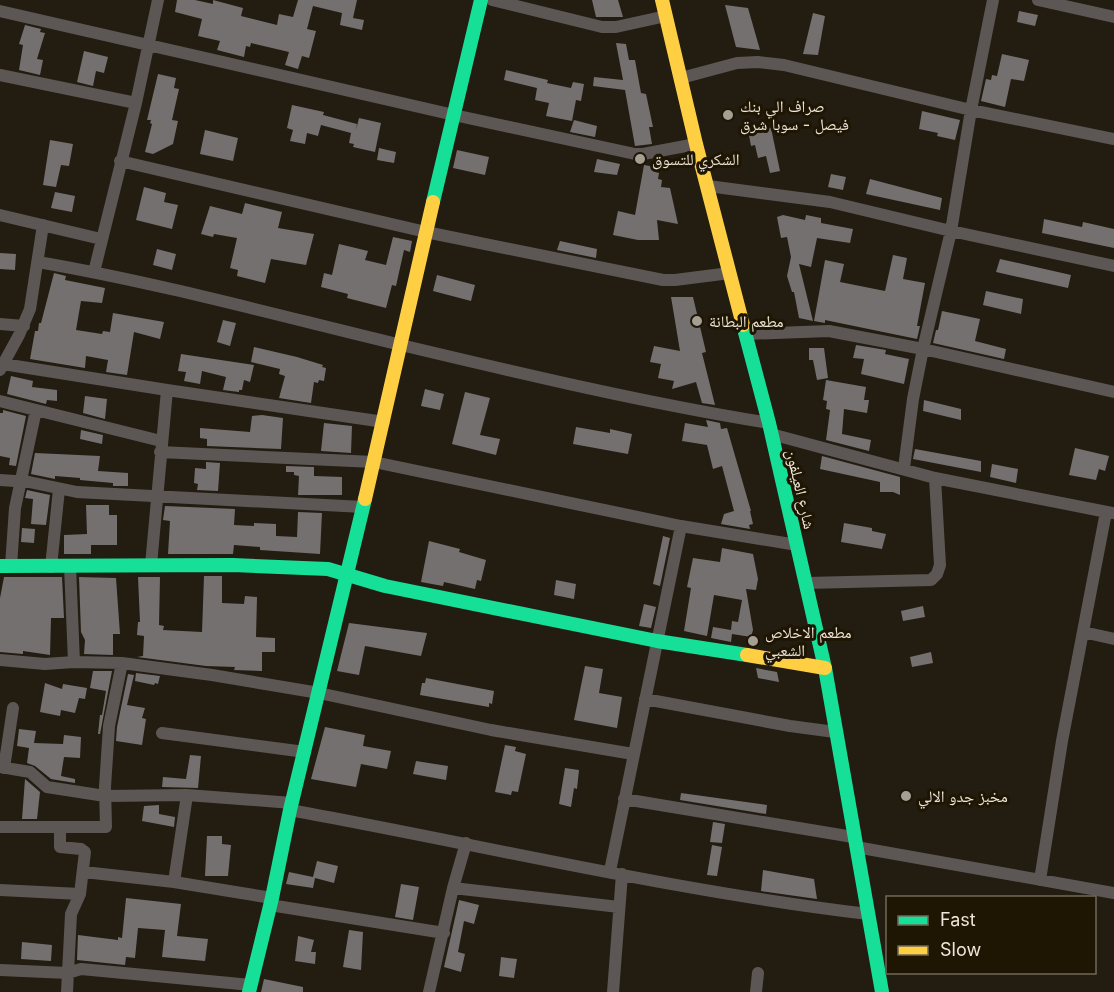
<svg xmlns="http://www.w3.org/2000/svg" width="1114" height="992" font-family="Inter,'Noto Naskh Arabic',sans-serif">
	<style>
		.building { fill: #747070 }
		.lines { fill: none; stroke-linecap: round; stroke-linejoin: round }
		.street { stroke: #5c5754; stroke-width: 12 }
		.fast { stroke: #16e098; stroke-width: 14 }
		.slow { stroke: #ffcf43; stroke-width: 14 }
		.poi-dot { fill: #a59f93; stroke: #1f1503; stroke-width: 2 }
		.labels { text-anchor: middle; stroke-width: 6; stroke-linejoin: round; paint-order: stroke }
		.poi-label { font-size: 16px; fill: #ece5d9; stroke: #1f1503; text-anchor: start }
		.street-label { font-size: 16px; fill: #ece5d9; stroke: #1f1503 }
	</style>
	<rect width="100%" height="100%" fill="#221c11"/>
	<path class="building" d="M177 0H195L213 4V0L243 8 241 16 277 25 279 14 293 17 298 0H357L353 18 364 20 362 30 340 25 342 13 313 6 307 29 316 31 309 58 302 56 298 69 285 65 289 52 251 43 250 47 246 46 244 57 217 50 220 41 198 36 202 19 175 12Z
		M592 0H618L623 17H596Z
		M725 5 748 8 760 50 736 47Z
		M1019 11 1038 15 1035 26 1017 22Z
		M813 13 825 16 818 55 803 54Z
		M25 25 41 29 40 32 45 33 37 59 43 60 40 75 19 70 23 45 19 44Z
		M616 43 626 44 629 60H635L641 93 646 94 653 127H649L652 144 635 146 625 90 593 86 594 77 623 80Z
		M84 51 108 57 104 73 96 71 93 86 77 82Z
		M1002 54 1029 60 1024 81 1011 79 1005 107 981 101 986 79 991 80 992 75 997 76Z
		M506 70 548 80 547 83 571 88 573 82 584 84 581 101 576 100 572 121 546 116 549 103 535 100 537 88 504 80Z
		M158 74 176 78 174 88 179 89 172 120 178 121 173 144 153 154 145 152 152 124 150 123 151 120H147Z
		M292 105 324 112 323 115 357 124 356 130 359 118 381 123 375 152 353 147 354 144 349 143 351 133 321 125 318 136 307 133 305 144 290 141 293 130 287 128Z
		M922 111 960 120 955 140 937 136 938 133 919 129Z
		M574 120 597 126 595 137 570 132Z
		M759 125 771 128 780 171 770 173 766 156 758 158 755 145 751 146 748 130 751 129V127Z
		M205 130 238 138 233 161 200 154Z
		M50 140 73 144 69 166 61 165 56 187 43 185Z
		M379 148 396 152 394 163 377 160Z
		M457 150 489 157 485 175 453 168Z
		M597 159 620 164 617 175 594 172Z
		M644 165 656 167V172L659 173 658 179 662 180 661 187 670 188 678 224 657 220 659 240H638L613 235 618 211 635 215Z
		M831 174 846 177 843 190 828 187Z
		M870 179 942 198 940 210 866 194Z
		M144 187 166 193 164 202 178 205 172 229 136 220Z
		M55 192 75 196 72 212 51 208Z
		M245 203 282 212 278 228 314 234 306 265 271 259 265 283 237 276 238 270 230 268 237 238 214 234 213 237 201 234 210 206 242 214Z
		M783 215 805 220 806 215 821 218V223L853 229 850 243 817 238 811 267 799 264 813 321 799 318 794 292H792L787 276 791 257 787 237 781 238 777 217Z
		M1044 219 1082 227 1083 222 1114 229V248L1042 233Z
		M393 237 412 241 410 252 404 250 396 286 392 285 386 308 347 298 348 294 321 287 324 273 332 275 339 244 368 251 365 260 386 265Z
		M560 241 597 249 596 258 557 250Z
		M157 249 176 254 172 270 153 265Z
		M0 253 16 254 15 270 0 269Z
		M893 255 907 258 903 279 925 283 917 326H920L917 339 825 320V323L814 321 825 260 844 264 840 282 885 291Z
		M1000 259 1071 275 1068 288 996 272Z
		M54 273 66 276 65 280 105 288 102 303 81 301 76 330 102 334 103 331 110 332 113 313 164 322 160 339 134 332 127 375 106 372 108 360 86 356 85 368 30 359 35 331H38L39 323H41Z
		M437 275 475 285 471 301 433 291Z
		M986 291 1023 299 1021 314 983 305Z
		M671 297H693L706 352 702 353 715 405 702 403 696 382 672 389 674 381 658 378 661 364 650 362 654 346 680 351Z
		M942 311 980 319 975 341 1006 349 1004 359 933 343 936 330H938Z
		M223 320 236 323 230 346 217 342Z
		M856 345 886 350 885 354 909 359 904 384 861 374 864 359 853 358Z
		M254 347 297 357 323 365 322 367 326 368 324 381 319 380 318 383 314 382 311 403 279 398 285 376 279 374 280 369 251 362Z
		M809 348H824L828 378 817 380 813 360H809Z
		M181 354 254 365 250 382 244 380 242 390H239V392L223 390 226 377 202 371 200 384 184 381 186 372 178 371Z
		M11 376 33 381 32 387 57 390V401L47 400 46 404 7 394Z
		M826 380 866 387 864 400H869L867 413 844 409 842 434 871 440 869 451 826 440 830 410 826 409 827 401 823 400Z
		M425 389 444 394 440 410 421 406Z
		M465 392 490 398 480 435 500 439 496 455 452 444Z
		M85 396 107 399 105 419 83 413Z
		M924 400 961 409V420L923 411Z
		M3 410 26 416 16 466 9 465 10 458 0 456V413H3Z
		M262 415 283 418 281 449 207 446V439L200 438V428L250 432 252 416Z
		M706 420 720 423 721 429 727 428 751 511H750L753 524 749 525 750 529 721 524 724 514 734 511 722 466 713 469 707 445 682 441 685 423 708 427Z
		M324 423 352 426 351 453 321 451Z
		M576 427 610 433V429L632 434 628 454 573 444Z
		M81 430 103 435 102 444 80 439Z
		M1075 448 1109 456 1105 471 1099 469 1096 480 1069 475Z
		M915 449 981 461V472L913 459Z
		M35 453 100 456 98 471 128 473V486H113V483L80 480V478L55 476V479L31 474Z
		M822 456 900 477V495L893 492H880V482L820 469Z
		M206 462 220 463 218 491 197 490 198 484 194 483 195 468 206 469Z
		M992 464 1018 469 1016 483 990 477Z
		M286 466 314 467V476L342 477V495H298L299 476 294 475V472H286Z
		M27 490 50 495 46 525 31 524 33 499 25 498Z
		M86 505H109V515H117V545H91V554H64V535L87 534Z
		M165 506 235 509 234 525 254 526V523L276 524V536L297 537 298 512 322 513 320 554 260 550V547L234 545 233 554H168L170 521 163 520Z
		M844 523 872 528V531L886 534 882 549 841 542Z
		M22 528 35 529 34 543 21 542Z
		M663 536 670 538 660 586 653 584Z
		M429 541 460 549 459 552 486 560 481 581 477 580 475 589 444 582 443 586 421 582Z
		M722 548 753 554 758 579 756 590 746 589 753 630 751 637 732 634 731 642 711 638 713 627 731 630 732 621 738 622 742 600 714 595 707 636 684 631 691 588 687 587 693 558 720 562Z
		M204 576H222V603L244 604 245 596 257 597 256 637 275 638V652H262V671L234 670 235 667 206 666 137 657 143 656 144 636 137 635 138 622H140L138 577H160L159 625 164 626 163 630 202 632Z
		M4 577H62L64 618H51L50 655 23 651V654L0 652V598Z
		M79 577 116 578 120 634H113V655L84 654 85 640 81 632Z
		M556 580 576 584 574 599 554 595Z
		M644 604 656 607 651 628 639 626Z
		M923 606 925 617 903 621 901 611Z
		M349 623 427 633 421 656 365 646 359 675 337 671Z
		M931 652 933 663 912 667 910 657Z
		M585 666 603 669 599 693 622 697 617 728 574 720Z
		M756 668 777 672 779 682 758 678Z
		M93 671H112L100 734H98L100 715H102L106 691 90 688Z
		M136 673 160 676 158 684 155 683 154 685 135 681Z
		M128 674 134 675 127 705 145 708 142 718 146 719 142 745 116 741 117 727Z
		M426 678 494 691 492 704 489 703V707L420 695 422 683H425Z
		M45 683 62 689 63 684 87 688 85 699 79 698 75 713 61 710 60 716 40 712Z
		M325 727 365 735 363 746 391 751 387 769 361 764 356 787 311 779Z
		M19 729 36 731 34 743 63 744 64 735 81 737 80 758 64 757 61 776 75 779V783L51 779 35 766 27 763 29 748 17 746Z
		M505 745 516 747 515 751 526 754 518 792 512 791 511 795 495 792Z
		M190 755 201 756 198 788 162 787 163 777 186 779Z
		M416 761 448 766 446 780 413 774Z
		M565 768 579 770 577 789 574 788 571 807 559 804Z
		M25 779 40 792 37 819H22Z
		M681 793 767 805 766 814 680 800Z
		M159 805V814L175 817 174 827 142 821 144 806Z
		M713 822 725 824 722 843 710 842Z
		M207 836H222V844L231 845 228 876H205Z
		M712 845 722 847 717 876 707 875Z
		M317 861 338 866 334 883 315 878 313 888 286 884 289 872 313 877Z
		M763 870 814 879 817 899 761 891Z
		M401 884 419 887 413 920 395 917Z
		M126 898 181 904 177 936 208 939 205 961 162 957 165 930 138 928 135 958 126 957 125 965 77 960 78 935 118 940V937L122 938Z
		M459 900 479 905 474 924 464 921 458 952 465 954 461 972 444 967Z
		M349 930 363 932 361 970 343 967Z
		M298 936 314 940 311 952H316L315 964 295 961Z
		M22 942 52 945 51 961 21 959Z
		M501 957 517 959 514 978 499 976Z
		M264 979 303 987V992H261Z"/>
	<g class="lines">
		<path class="street" d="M492 0 602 27H616L666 16
			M1038 0 1114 17
			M0 11 454 115 635 154H643L696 144
			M0 75 136 103
			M681 78 737 63 758 62 784 65 971 110 1114 139
			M120 161 426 232 663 280H675L730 273
			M708 186 830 202 951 231 1114 266
			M0 215 101 239
			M38 262C160 283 280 316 401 345 523 374 645 403 769 423
			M94 272 136 103 158 0
			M0 324 24 326
			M746 334 829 331 923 349 1114 392
			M3 364 167 390 384 422
			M0 370 19 335 30 309 43 225
			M0 401 161 441
			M771 434 935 478 1112 513
			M160 452 374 462 681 526
			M904 468 913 399 923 349 951 231 971 110 993 0
			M0 480 29 482 77 492 363 507
			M151 565 167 390
			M11 566 15 508 36 410
			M70 566 74 662
			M51 567 59 489
			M806 583 931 580 937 574 940 565 935 478
			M1083 632 1114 639
			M0 660 45 664 74 662 122 663 212 675 319 693 491 730 633 754
			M645 699 790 726 835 732
			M162 733 305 752
			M0 767 30 772 47 787 105 796 187 795 292 803
			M4 768 13 708
			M624 799 853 837
			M290 810C482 845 673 891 868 914
			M0 827H106L105 787 109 726 122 663
			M60 827V847L81 849 85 852 80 894 71 914 67 992
			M856 847 1114 893
			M610 871 681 526 797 545
			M84 872 174 882 272 898
			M1040 880 1062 741 1106 512
			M174 882 187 795
			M453 888 619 907
			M0 890 80 894
			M270 905 444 933
			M0 970 68 973 81 969 251 985
			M429 992 453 888 466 843
			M613 992 622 874
			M756 992 758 973"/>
		<path class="fast" d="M433 202 481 0
			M743 325 769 423 825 668 882 992
			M0 566 233 565 328 569 385 586 657 641 747 655
			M249 992 272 898 290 810 365 499"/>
		<path class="slow" d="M662 0 696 144 743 325
			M365 499 433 202
			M747 655 825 668"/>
	</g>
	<g class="poi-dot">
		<circle cx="728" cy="115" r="6"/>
		<circle cx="640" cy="159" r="6"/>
		<circle cx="697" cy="321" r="6"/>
		<circle cx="753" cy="641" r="6"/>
		<circle cx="906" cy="796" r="6"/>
	</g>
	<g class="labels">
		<g class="poi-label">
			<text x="740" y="112">صراف الي بنك<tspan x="740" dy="18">فيصل - سوبا شرق</tspan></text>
			<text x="652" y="165">الشكري للتسوق</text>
			<text x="709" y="327">مطعم البطانة</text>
			<text x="765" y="638">مطعم الاخلاص<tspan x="765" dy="18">الشعبي</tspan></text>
			<text x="918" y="802">مخبز جدو الالي</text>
		</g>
		<g class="street-label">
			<text transform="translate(801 489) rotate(77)" y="6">شارع العيلفون</text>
		</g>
	</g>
	<rect x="886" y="896" width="210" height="78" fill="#1f1503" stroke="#716859" stroke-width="1.5"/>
	<rect x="898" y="916" width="30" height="9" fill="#16e098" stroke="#716859" stroke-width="1.5"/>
	<text x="940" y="926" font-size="18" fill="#ece5d9">Fast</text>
	<rect x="898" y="946" width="30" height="9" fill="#ffcf43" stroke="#716859" stroke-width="1.5"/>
	<text x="940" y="956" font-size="18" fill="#ece5d9">Slow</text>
</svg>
